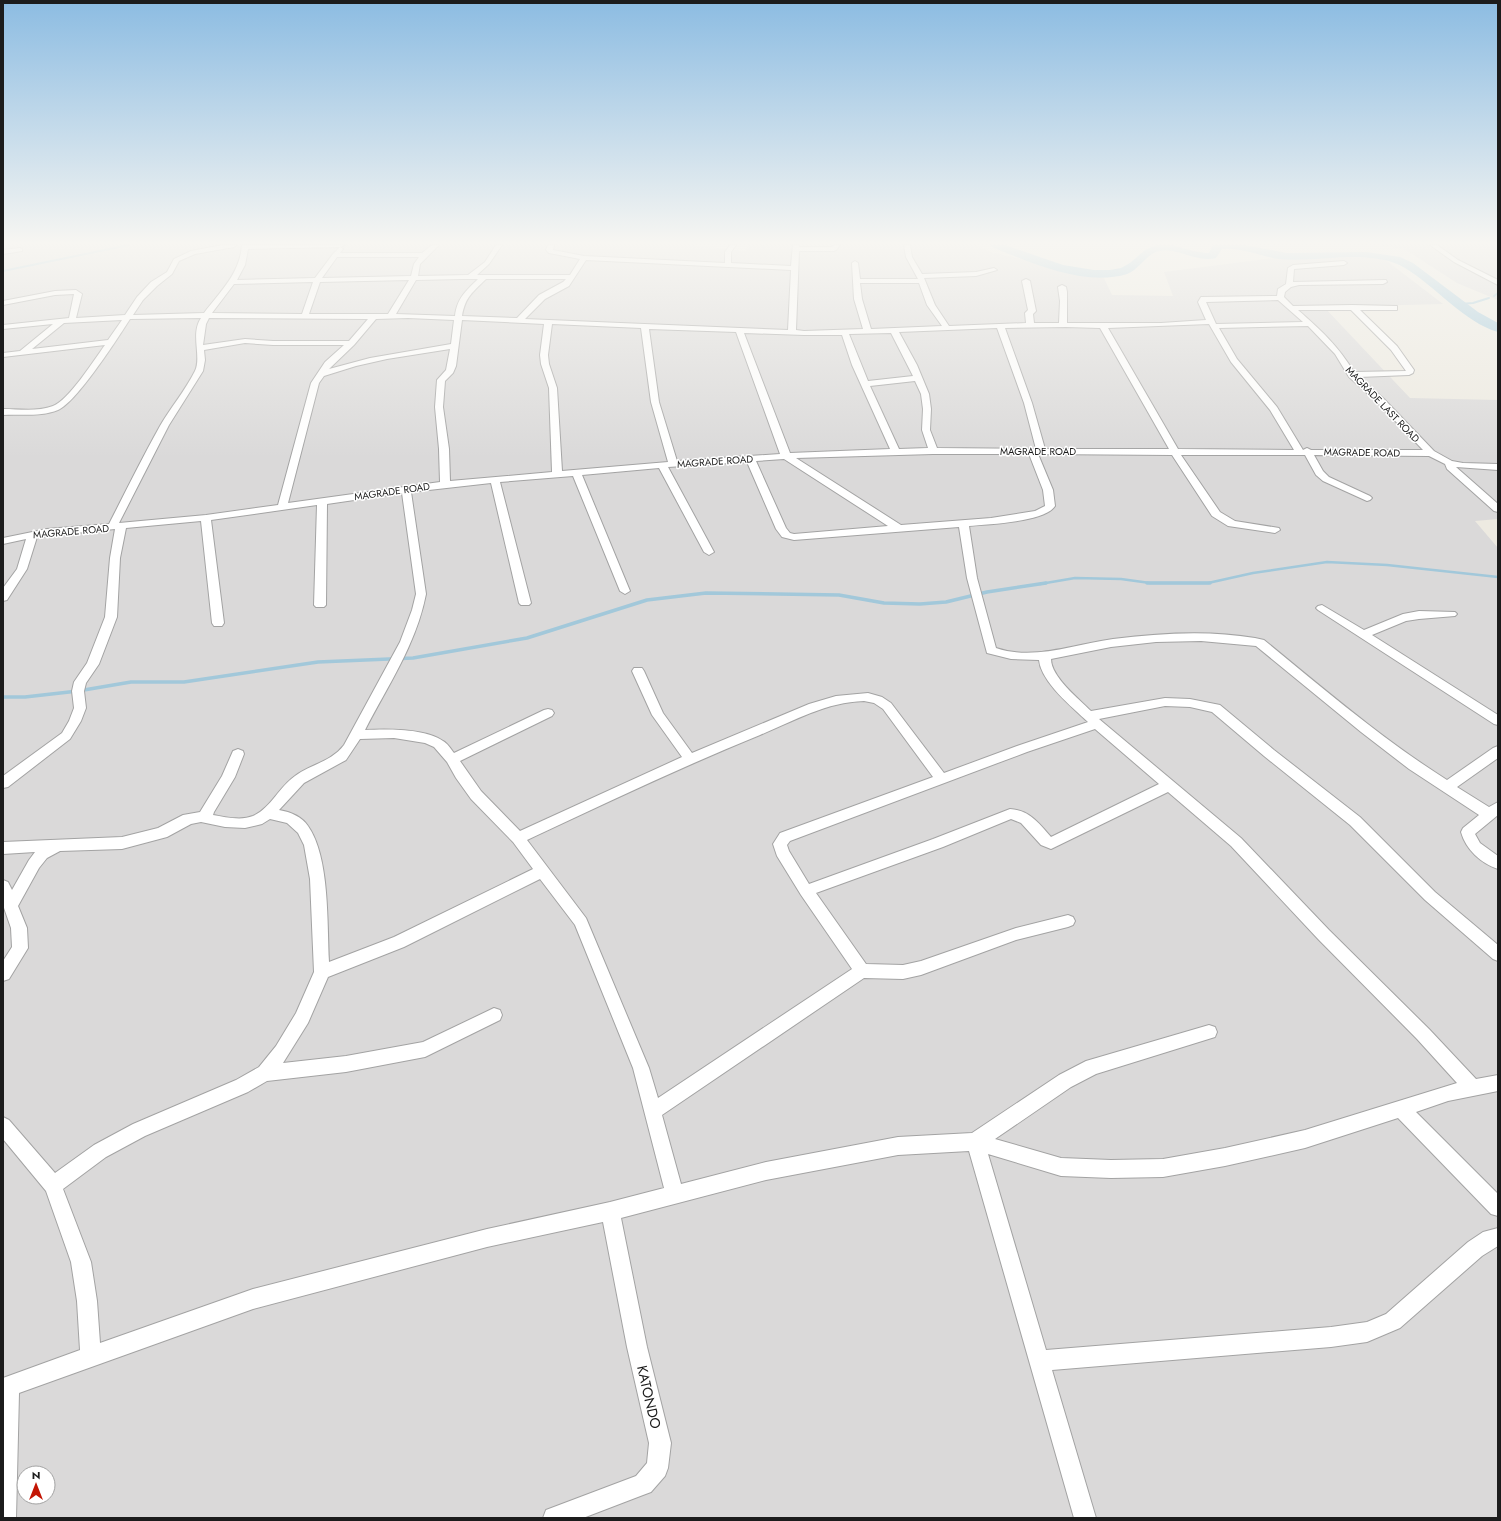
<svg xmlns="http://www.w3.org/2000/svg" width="1501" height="1521" font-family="Jost,sans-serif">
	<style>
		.residential { fill: #dad9d9; fill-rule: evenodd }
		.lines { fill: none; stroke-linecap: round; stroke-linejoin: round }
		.stream-far2 { stroke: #a2c8da; stroke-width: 2 }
		.stream-far1 { stroke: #a2c8da; stroke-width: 2.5 }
		.stream { stroke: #a2c8da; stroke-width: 3.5 }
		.river { fill: #a2c8da; fill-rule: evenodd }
		.minor-casing { stroke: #a3a3a3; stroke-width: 2 }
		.minor { fill: #fff; fill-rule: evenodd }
		.labels { text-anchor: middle; stroke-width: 3; stroke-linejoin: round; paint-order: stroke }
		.far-street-label { font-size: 10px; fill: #1c1c1c; stroke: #fff }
		.near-street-label { font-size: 14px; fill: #1c1c1c; stroke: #fff }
	</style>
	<rect width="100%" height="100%" fill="#edeae1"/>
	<path class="residential" d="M3 245H691L745 251 748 245H976L991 252 1104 278 1112 295 1173 296 1164 272 1281 257 1383 258 1443 304 1324 307 1410 398 1498 400V519L1475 521 1498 548V1518H3ZM24 1473H48V1497H24Z
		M1380 245H1498V300L1457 283 1406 250Z"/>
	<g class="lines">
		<path class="stream-far2" d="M3 271 129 245
			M1494 296 1498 293
			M1460 304 1473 303 1489 298"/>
		<path class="stream-far1" d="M1040 584 1075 578 1121 579 1150 583H1208L1253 573 1327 562 1387 565 1498 577"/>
		<path class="stream" d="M1147 583H1210
			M3 697H25L78 691 131 682H184L318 662 413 658 527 638 647 600 706 593 839 595 884 603 920 604 946 602 987 592 1046 583"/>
		<path class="river" d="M991 245H1005L1063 265 1094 270H1110L1121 268 1130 263 1145 250 1157 245H1172L1193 251 1206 253H1209L1213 245H1244L1287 253 1366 252 1400 257 1413 263 1478 312 1498 323V332C1465 323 1434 285 1405 268 1373 248 1315 263 1279 259 1260 256 1240 247 1222 249L1216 258C1196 263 1177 247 1159 251 1146 254 1140 269 1127 274 1085 287 1031 263 992 247Z"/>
		<defs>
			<path id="minor" d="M223 245H237L234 247 195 254 179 261 172 274 157 286 143 300 133 315 204 313C221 291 240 273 242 245H345L340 247 343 249 340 253H422L432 245H439L420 264 418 276 468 275 485 262 496 245H502L489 264 477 275H570L580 259 549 253 546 250 548 245H554L553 250 584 256 725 263V252L730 245H736L731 252V263L791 266 793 245H799V247H832L834 245H840L836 250 834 251H799L796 330 804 331 863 329 854 299 852 263 855 261 858 263 860 279H918L906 257 904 245H910L912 257 922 274 976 272 994 268 997 270 976 276 924 278 935 305 949 326 1026 323 1025 313 1028 310 1022 281 1026 279 1030 281 1036 311 1033 314 1034 323H1059L1060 301 1058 287 1062 285 1066 287 1067 292V323H1161L1206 320 1198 302 1201 297 1277 296 1278 289 1286 284 1288 268 1293 265 1344 261 1347 263 1344 265 1294 269 1293 282 1386 280 1387 282 1383 284 1299 285 1291 287 1285 292 1284 297 1293 306 1352 305 1397 306V310H1360L1397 346 1414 370 1413 373 1409 375 1359 377 1384 399 1434 451 1452 461 1463 463 1498 464V470L1456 467 1498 504V512L1494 511 1447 469 1445 464 1429 456 1314 455 1323 471 1329 477 1370 496 1372 498 1370 500 1367 501 1323 481 1316 475 1305 455H1181L1220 512 1235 521 1279 528 1280 530 1275 533 1228 526 1212 516 1172 455 1038 454 1053 490 1055 506C1045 522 989 524 969 526L977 578 996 648C1034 661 1075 644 1113 639 1160 633 1209 630 1255 638L1264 640C1324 689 1382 739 1447 780L1493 748 1498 746V758L1457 787 1489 807 1498 802V815L1475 834 1480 843 1498 856V869C1481 863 1466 850 1461 832L1463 828 1479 815 1409 769 1361 732 1256 646 1201 641 1156 642 1111 647 1051 659C1051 677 1079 699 1091 711L1165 698 1190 699 1220 705 1274 750 1360 817 1435 892 1498 945V961L1493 959 1425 900 1350 825 1264 756 1212 712 1190 707 1165 706 1099 719 1241 838 1329 930 1429 1029 1476 1079 1498 1075V1091L1448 1101 1416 1112 1498 1194V1216L1491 1214 1398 1118 1305 1148 1225 1166 1163 1177 1111 1178 1061 1176 988 1154 1046 1350 1331 1327 1367 1322 1386 1314 1468 1242 1483 1232 1498 1228V1246L1482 1256 1400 1328 1367 1342 1331 1347 1052 1370 1096 1518H1074L969 1151 898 1155 766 1180 621 1218 647 1347 671 1443 668 1468 665 1476 651 1492 643 1495 583 1518H543L546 1510 636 1476 647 1463 649 1443 627 1347 603 1222 487 1247 253 1309 19 1393 16 1518H3V1378L80 1350 77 1301 71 1262 46 1191 3 1139V1117L9 1120 55 1173 94 1145 133 1124 236 1080 259 1067 276 1046 296 1013 314 972 310 879 304 845 298 833 287 823 270 819 262 824 245 828 225 827 201 822 191 824 167 837 122 849 60 851 47 858 39 868 18 906 27 928 28 948 9 979 3 981V961L12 947 11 928 3 905V880L8 882 12 890 29 860 35 852 3 854V842L122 837 158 828 183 815 200 812 222 776 233 751 238 749 243 751 244 754 235 777 214 812 213 815C225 817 241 821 253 816 271 808 279 787 295 776 311 764 331 762 344 745L400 642 412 610 416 594 402 493 327 504 326 605 324 607H316L314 605 317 505 211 520 224 623 222 626H214L212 623 201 521 126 528 120 558 117 617 99 664 86 683 84 691 86 708 81 721 70 739 8 787 3 788V776L62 733 69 721 74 708 72 691 74 682 87 663 105 617 110 558 115 529 37 537 27 569 7 600 3 601V588L17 569 26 539 3 544V538L47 529 109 524C126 491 142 458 160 426 171 407 185 391 195 371 202 357 190 334 201 318L130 319C118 338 76 403 58 410 41 417 21 414 3 415V409C18 409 38 412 53 406 69 400 94 360 105 345L3 357V353L20 351 53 324 3 329V325L69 318 74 294 55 295 3 305V301L55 291 76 290 82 294 76 318 125 315 137 297 151 282 167 272 174 259 191 251ZM340 247 333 254 315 278 237 280 245 265 248 249ZM337 257H419L414 264 411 276 322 278ZM586 260 791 270 788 330 525 319 545 299 569 286ZM462 279H478C466 291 457 298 455 316L396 314 416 280ZM486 279H566L563 282 539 295 517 318 462 316C465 297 473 292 486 279ZM409 280 388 314H309L320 282ZM313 282 302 314 212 313 234 284ZM860 283H919L927 305 942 326 871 329 862 299ZM1278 300 1303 322 1216 324 1206 302ZM1298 310H1351L1391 350 1406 371 1354 372C1338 346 1322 331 1298 310ZM209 318 368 319 349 341H273L245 339 203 345 206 324ZM408 318 454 320 451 344 370 358 329 369 354 345 376 319ZM122 320 108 340 32 349 64 323ZM462 320 544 324 540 355 541 364 549 388 552 472 450 481 449 449 443 407 445 381 453 373 456 366ZM552 324 641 328 651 402 668 462 562 471 557 388 549 364 548 355ZM1209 324 1231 362 1270 410 1294 450 1178 449 1108 328ZM1308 326 1335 354 1349 377 1378 403 1423 450H1311L1307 448 1303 450 1277 407 1237 359 1219 328ZM1066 327 1100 328 1169 449H1045L1032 403 1005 328ZM997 328 1024 403 1036 449 937 448 930 430 931 409 929 394 917 365 899 332ZM649 329 736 332 780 454 677 461 659 402ZM744 333 804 335H842L852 365 890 449 790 453ZM891 333 913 376 868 381 849 334ZM245 343 273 345H344L325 362 311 383 278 505 206 515 119 523 169 425 203 371 205 360 204 350ZM450 349 446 370 437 380 435 407 439 449 440 482 288 503 319 383 324 376 356 366 387 359ZM915 381 921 394 923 409 922 430 928 448 899 449 870 386ZM933 454H1029L1043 490 1045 506 1035 511 991 518 901 525 796 458ZM784 459 888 526 794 534 790 533 786 528 756 461ZM747 462 776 529 782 537 794 540 959 527 967 578 987 653 1011 659 1039 660C1041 682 1072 707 1088 722L1017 746 944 773 891 703 882 697 868 693 836 696 809 704 692 753 663 713 644 671 642 668H634L632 671 652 715 682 757 520 831 481 791 460 761 552 716 554 713 552 710 548 709 544 710 454 753C451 749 447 743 443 741 425 728 386 729 365 730 388 685 416 645 426 594L411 492 491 483 519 603 521 605H529L531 603 500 482 573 476 620 591 625 594 630 591 582 475 659 468 704 552 709 555 714 552 668 467ZM864 701 874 703 883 709 933 777 780 833 773 844 777 856 801 895 852 969 658 1098 649 1068 586 918 527 840C604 804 681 767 760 735 794 721 826 702 864 701ZM1095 729 1159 784 1051 837C1039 823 1029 810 1010 809L933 839 809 884 789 851 787 845 790 841 1027 752ZM394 738 425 743 434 747 447 762 456 778 471 799 513 842 533 869 394 937 329 962C327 925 330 857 308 826 302 817 291 812 279 810L304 783 346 760 360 739ZM1168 792 1231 846 1319 940 1417 1039 1457 1083 1305 1130 1225 1148 1163 1159 1111 1160 1061 1158 995 1139 1071 1087 1096 1074 1215 1037 1217 1032 1215 1027 1209 1025 1086 1061 1059 1075 972 1133 898 1137 766 1162 681 1184 662 1115 864 978 903 979 921 975 1016 940 1068 927 1073 925 1075 921 1073 917 1068 915 1016 928 921 961 903 965 866 964 816 893 943 847 1011 819 1021 823 1041 845 1051 849ZM540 879 575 925 633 1068 664 1188 610 1202 487 1229 253 1289 100 1343 97 1301 91 1262 63 1189 106 1157 145 1136 248 1092 267 1081 346 1072 425 1057 500 1020 502 1015 500 1010 494 1008 423 1042 346 1056 283 1063 308 1023 328 977 404 947Z
				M1430 245H1437L1458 260 1498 280V285L1454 262Z
				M20 248 22 249V251L3 254V250Z
				M1322 605 1364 630 1403 614 1419 611 1455 612 1457 614 1455 616 1419 619 1406 621 1372 635 1498 715V725L1494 724 1318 610 1316 608 1318 606Z"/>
		</defs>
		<use href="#minor" class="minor-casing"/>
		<use href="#minor" class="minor"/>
	</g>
	<linearGradient id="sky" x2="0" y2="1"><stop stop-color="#8cbce2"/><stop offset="0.53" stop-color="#f7f6f2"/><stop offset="1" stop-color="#f7f6f2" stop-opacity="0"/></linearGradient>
	<rect width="1501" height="458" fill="url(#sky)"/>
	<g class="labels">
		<g class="far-street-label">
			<text transform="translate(1383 404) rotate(46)" y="4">MAGRADE LAST ROAD</text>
			<text x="1038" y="455">MAGRADE ROAD</text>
			<text transform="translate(1362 452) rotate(1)" y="4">MAGRADE ROAD</text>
			<text transform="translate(715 461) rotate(-4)" y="4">MAGRADE ROAD</text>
			<text transform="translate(392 491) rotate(-8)" y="4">MAGRADE ROAD</text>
			<text transform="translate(71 531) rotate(-5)" y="4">MAGRADE ROAD</text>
		</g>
		<g class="near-street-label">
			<text transform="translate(649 1397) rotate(77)" y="5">KATONDO</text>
		</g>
	</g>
	<rect width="1501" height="1521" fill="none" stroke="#1c1c1c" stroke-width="8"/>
	<g transform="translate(36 1485)"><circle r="19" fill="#ffffff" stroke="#a4a4a4"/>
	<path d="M0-3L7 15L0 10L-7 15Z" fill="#c31504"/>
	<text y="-6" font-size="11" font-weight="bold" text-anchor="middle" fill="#1c1c1c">N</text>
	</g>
</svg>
